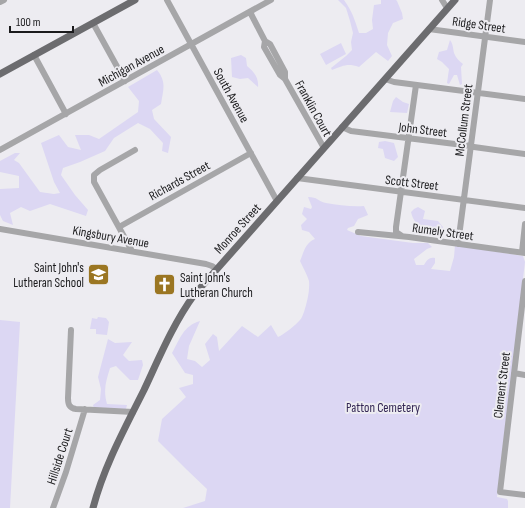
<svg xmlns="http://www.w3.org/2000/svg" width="525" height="508" font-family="'Sofia Sans Condensed',sans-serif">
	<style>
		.green { fill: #dcd7f3 }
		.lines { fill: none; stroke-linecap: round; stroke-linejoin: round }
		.minor { stroke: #a6a6a8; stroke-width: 6 }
		.major { stroke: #6c6c6f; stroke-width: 7 }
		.labels { text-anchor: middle; stroke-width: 4; stroke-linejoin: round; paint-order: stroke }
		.street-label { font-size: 13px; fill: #1b1b1d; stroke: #edecf1 }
		.poi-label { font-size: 13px; fill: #1b1b1d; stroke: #edecf1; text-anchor: end }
		.park-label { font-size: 13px; fill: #322553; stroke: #edecf1 }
	</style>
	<rect width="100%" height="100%" fill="#edecf1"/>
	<path class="green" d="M338 0H344C353 13 354 18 359 33H366L373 29 372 20 374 5 381 4V0H396L397 1 402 13 403 19 393 23 388 33 387 45 392 56 388 61 376 52 359 67C347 63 343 66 332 70L331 68 346 56 352 50 351 42 353 33 350 21 346 8Z
		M450 40C453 44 453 48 454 53 456 58 459 61 463 64L461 67 462 84 460 85 457 75H454L449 84 447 83 449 69 442 62 437 59 439 52 447 50Z
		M341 43 346 54 326 65 320 54Z
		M241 55 246 58 247 66C253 71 259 77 258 87L248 78 240 79 232 77 231 58Z
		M157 70C167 82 163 90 161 104L152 110 154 119 171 137 168 153 162 151 163 143 150 129 138 123 114 138 105 151 80 162 63 168 61 175 75 195 88 210 86 216 50 204 30 211 21 207 10 213 13 225 3 221 0 215V189L19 188V176L0 172V161L15 153H20L14 160 19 163 40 192 54 194 60 193 54 182 41 143 59 135 68 147 81 150 75 135H89L99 139 138 112 139 101 128 87Z
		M396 97 403 102 409 104 407 113 390 112 393 101Z
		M385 141 394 143 398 157 394 161 385 158 383 149 378 148 379 142Z
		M308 197C318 197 317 201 326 203 338 205 352 207 364 206L368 215 358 219 354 226 348 228 347 230 361 236 413 243H428L432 247 427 249 414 259 416 265H424C427 260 429 257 435 258V263L431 269 450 271 454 257 455 245 523 256 525 262 497 497 507 499 508 501V508H183L205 501 207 489 186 469 158 441 162 419 186 397 179 388 193 384V375L185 373 172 353C180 339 183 326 200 321L189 346 187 359 195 361 202 367 210 360 205 344 213 334 217 337 219 351 242 326 258 337 271 325 278 337C283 335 296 325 300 320 302 318 303 314 304 312 307 302 310 292 309 281 307 274 303 268 300 261 304 252 305 243 315 239L309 232 302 230 301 225 307 219 302 214 304 207 311 209 312 207Z
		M418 207 425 211 423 219 438 221 443 227 442 230C427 230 415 229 411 212L414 209Z
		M98 317 106 318 109 322 107 335 96 334V329H90L92 318 97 319Z
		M0 320 20 322 10 508H0Z
		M108 339 115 343 132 342 123 355 129 361 142 360 143 365 138 380H130L116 366 110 368C106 381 103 390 107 404L127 405 126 409 94 408 93 405 100 400 101 389 98 377Z"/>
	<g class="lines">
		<path class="minor" d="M167 0 277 201
			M442 0 447 8
			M0 2 4 0
			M250 12 265 41 270 44 285 72V79
			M93 23 125 81
			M429 29 525 42
			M265 41 264 47 280 75 285 79 324 148
			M34 55 66 114
			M385 79 394 82 525 99
			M342 127 351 131 471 146 474 147 525 154
			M0 150 271 0
			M297 178 525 208
			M119 227 251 153
			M0 229 206 264 212 266 216 269
			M358 232 409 237 525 253
			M402 236 396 232V227L416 85
			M458 244 490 0
			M132 251 94 182V175L100 170 135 150
			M522 252 525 224
			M525 281 500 492 525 495
			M71 330 68 398C68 404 69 408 76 409L133 412
			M514 373 525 375
			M53 508 66 472 85 409"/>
		<path class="major" d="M0 74 135 0
			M93 508C104 466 125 428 144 390 159 358 173 324 194 295L455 0"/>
	</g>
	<defs>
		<symbol id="school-square" viewBox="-11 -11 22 22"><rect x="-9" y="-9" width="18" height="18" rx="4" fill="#9b7622" stroke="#edecf1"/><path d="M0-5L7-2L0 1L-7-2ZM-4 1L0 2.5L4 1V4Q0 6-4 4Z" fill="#fff"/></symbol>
		<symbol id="church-square" viewBox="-11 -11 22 22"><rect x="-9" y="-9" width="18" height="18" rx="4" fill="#9b7622" stroke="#edecf1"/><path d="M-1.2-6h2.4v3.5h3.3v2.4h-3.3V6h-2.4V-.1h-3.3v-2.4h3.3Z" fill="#fff"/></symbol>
	</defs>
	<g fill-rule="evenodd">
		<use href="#school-square" x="86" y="262" width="25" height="25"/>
		<use href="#church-square" x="152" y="272" width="25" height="25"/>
	</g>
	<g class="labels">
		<g class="street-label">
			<text transform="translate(479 24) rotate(8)" y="5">Ridge Street</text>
			<text transform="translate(131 65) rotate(-29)" y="5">Michigan Avenue</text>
			<text transform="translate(232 95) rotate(61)" y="5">South Avenue</text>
			<text transform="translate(314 108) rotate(61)" y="5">Franklin Court</text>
			<text transform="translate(463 120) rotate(-83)" y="5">McCollum Street</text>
			<text transform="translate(423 129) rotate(7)" y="5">John Street</text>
			<text transform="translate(179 180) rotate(-29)" y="5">Richards Street</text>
			<text transform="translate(412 182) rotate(7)" y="5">Scott Street</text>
			<text transform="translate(237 228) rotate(-48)" y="5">Monroe Street</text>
			<text transform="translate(443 231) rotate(8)" y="5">Rumely Street</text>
			<text transform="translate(111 236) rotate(10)" y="5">Kingsbury Avenue</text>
			<text transform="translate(501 385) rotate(-83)" y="5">Clement Street</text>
			<text transform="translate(59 456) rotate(-72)" y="5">Hillside Court</text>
		</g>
		<g class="poi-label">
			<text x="84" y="272">Saint John's<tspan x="84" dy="15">Lutheran School</tspan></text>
			<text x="180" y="282" text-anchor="start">Saint John's<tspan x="180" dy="15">Lutheran Church</tspan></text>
		</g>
		<g class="park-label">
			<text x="383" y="412">Patton Cemetery</text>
		</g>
	</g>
	<path d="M10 26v6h63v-6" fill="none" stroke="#1b1b1d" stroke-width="2"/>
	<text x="16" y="26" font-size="12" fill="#1b1b1d" stroke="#edecf1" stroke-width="3" paint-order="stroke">100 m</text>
</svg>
